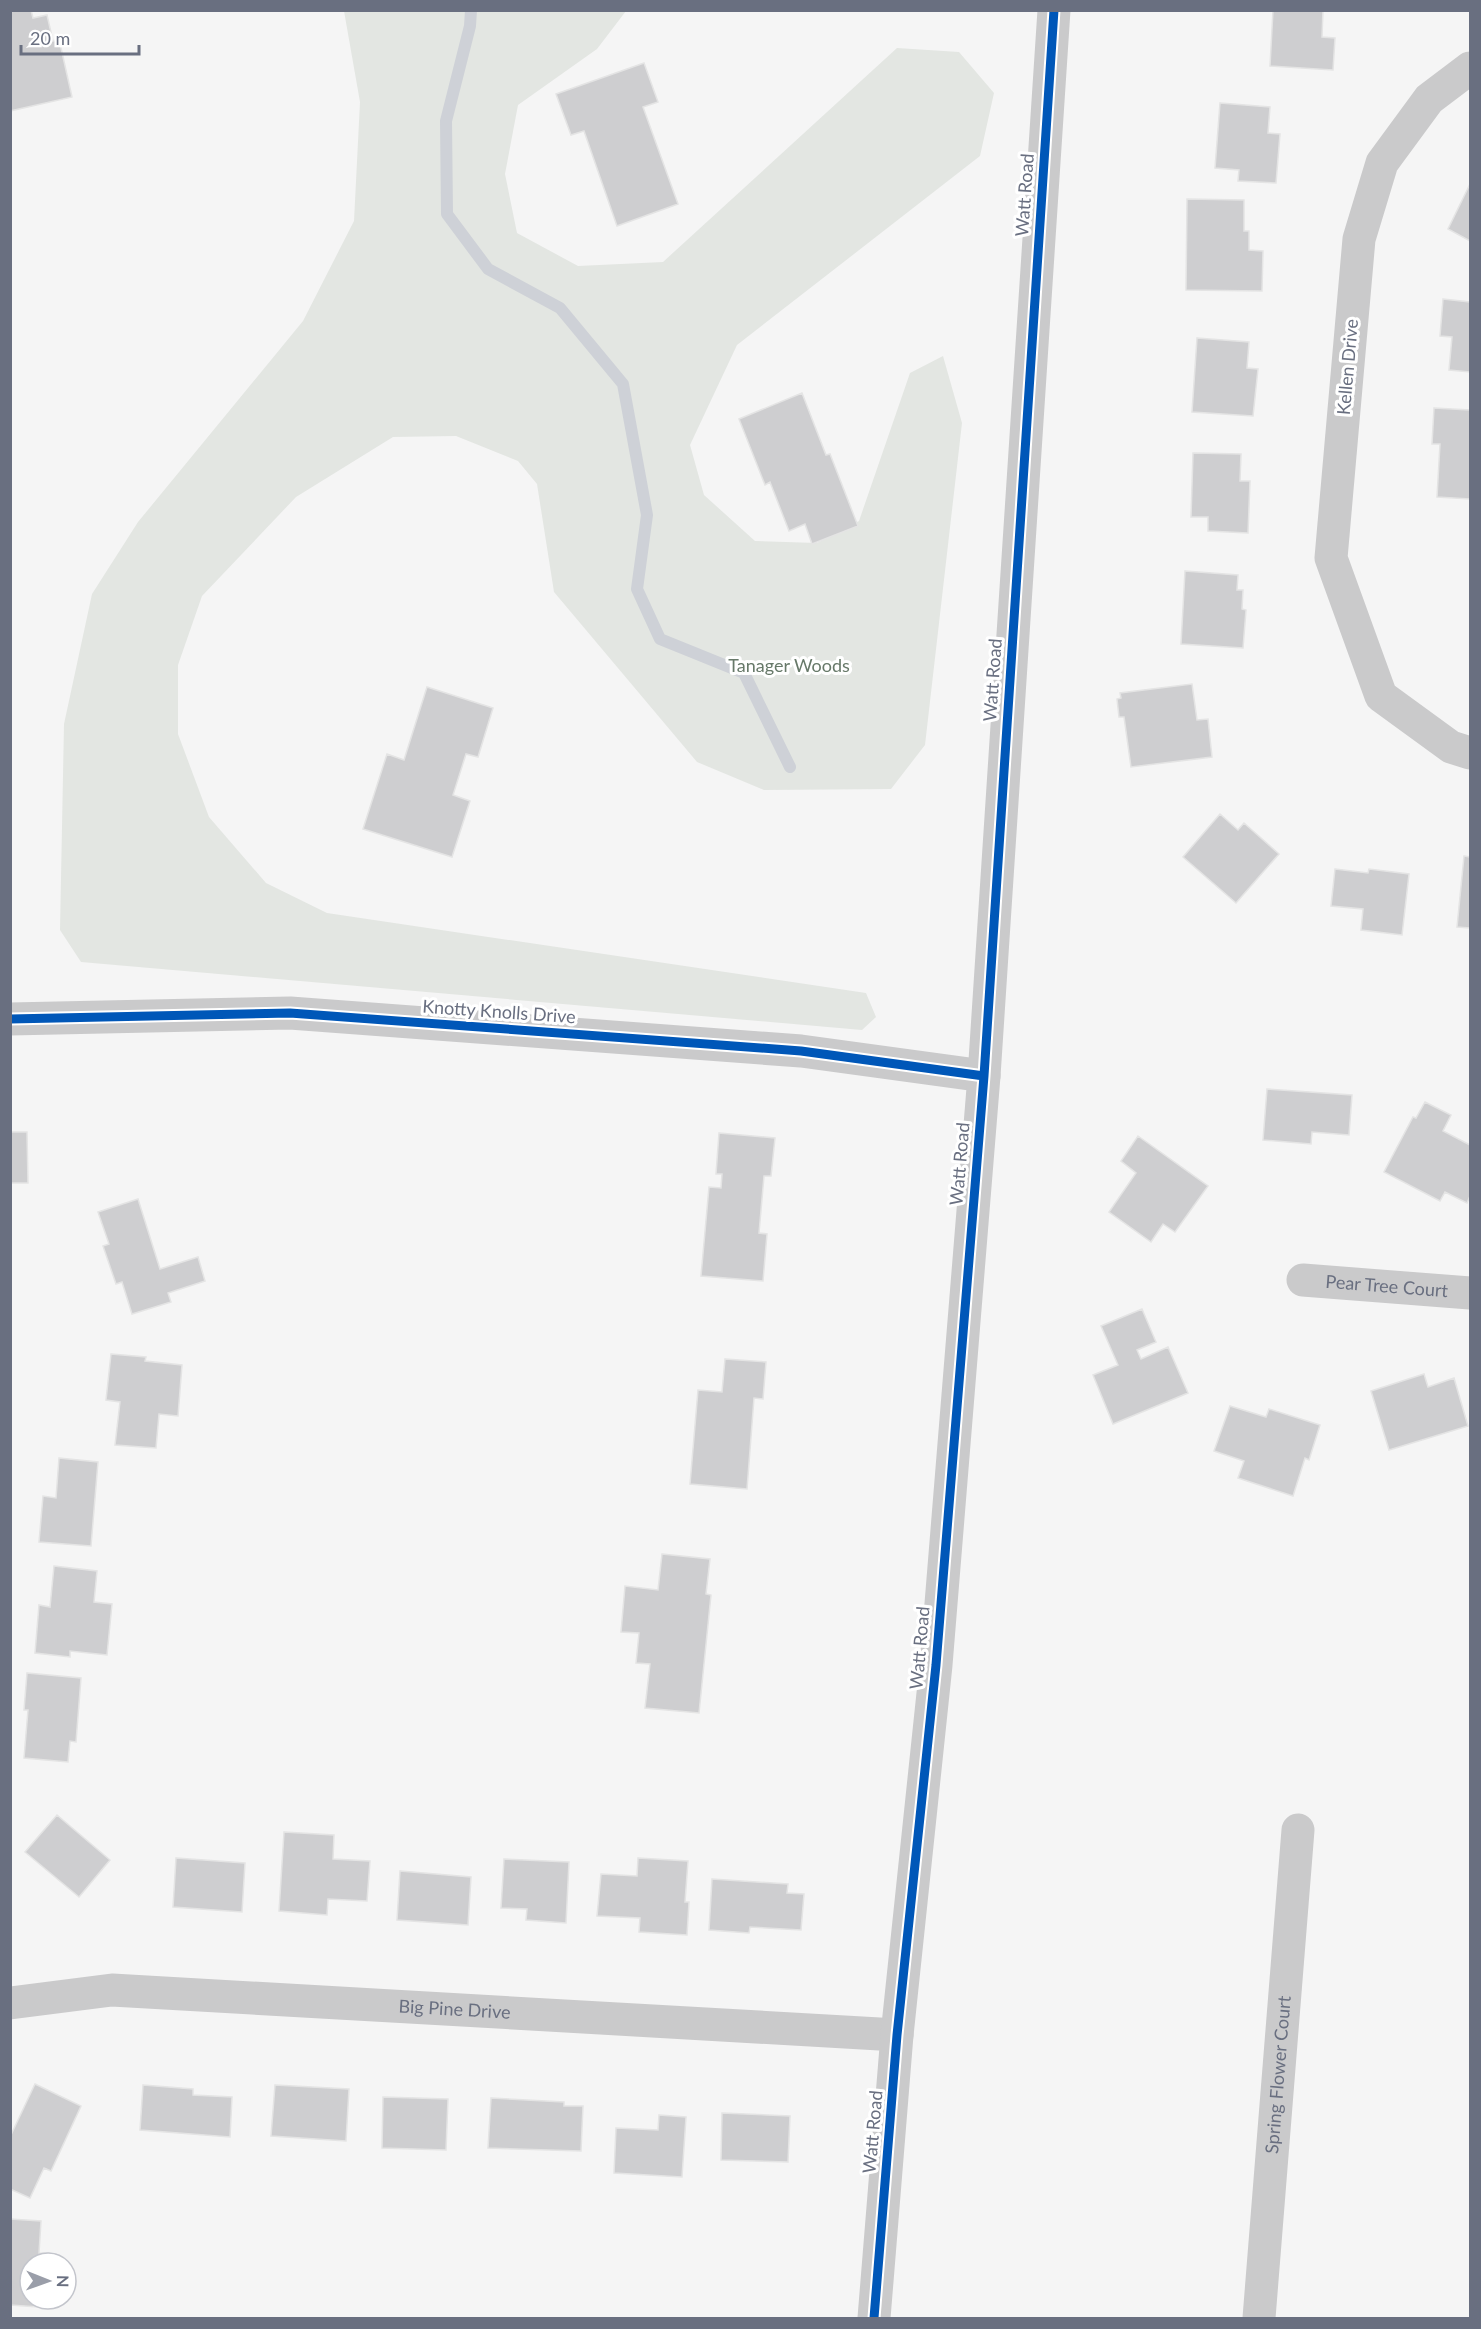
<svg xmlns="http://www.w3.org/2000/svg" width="1481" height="2329" font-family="Lato,sans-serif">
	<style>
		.green { fill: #e3e6e2 }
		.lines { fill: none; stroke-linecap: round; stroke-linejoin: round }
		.stream { stroke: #ced1d7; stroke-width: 12 }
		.building { fill: #ceced0; stroke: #e4e4e4; stroke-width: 1.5 }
		.street { stroke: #cacacb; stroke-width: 33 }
		.cycleway-casing { stroke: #fff; stroke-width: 13 }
		.cycleway { stroke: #0057b8; stroke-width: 9 }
		.labels { text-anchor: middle; stroke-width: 6; stroke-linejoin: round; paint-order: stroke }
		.street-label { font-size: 18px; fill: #696f80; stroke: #fff }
		.park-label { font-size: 18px; fill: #677969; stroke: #fff }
	</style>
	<rect width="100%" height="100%" fill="#f5f5f5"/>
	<path class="green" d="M344 11H626L597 49 518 105 505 174 517 233 578 266 663 262 897 48 959 52 994 93 980 156 737 345 690 445 704 495 755 541 817 543 859 521 910 373 943 356 962 423 925 745 891 789 764 790 697 762 554 592 537 484 518 461 456 436 393 437 296 497 202 596 178 665V734L209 817 266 883 327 913 866 993 876 1017 862 1030 81 962 60 930 64 724 92 594 138 522 303 321 354 221 360 102Z"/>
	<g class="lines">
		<path class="stream" d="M471 10 470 26 446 121 447 214 488 269 560 308 623 384 647 515 637 589 660 639 744 673 790 767"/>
	</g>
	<path class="building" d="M17 10H31L33 18 47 15 53 41 59 39 72 97 10 111V12Z
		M1273 10H1323L1322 37 1335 38 1333 70 1270 66Z
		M644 63 658 102 643 107 678 204 617 226 584 131 571 135 556 94Z
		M1220 103 1270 107 1268 133 1280 134 1276 183 1238 181 1239 170 1215 168Z
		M1470 184V241L1448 229Z
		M1187 199 1244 200V231H1249V250L1263 251 1262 291 1186 290Z
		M1443 299 1470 302V372L1449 370 1452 337 1440 336Z
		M1197 338 1249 342 1247 368 1258 369 1253 416 1192 412Z
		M802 393 826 455 830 454 858 526 812 544 805 524 789 531 770 482 765 485 739 419Z
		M1434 408 1470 410V499L1437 497 1440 444H1432Z
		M1193 453 1241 454 1240 481H1250L1248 533 1208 531V517H1191Z
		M1185 571 1238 575 1237 590H1243L1242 609 1246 610 1243 648 1181 644Z
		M1192 684 1197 720 1208 719 1212 757 1131 767 1124 717H1119L1117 699 1121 698 1120 693Z
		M427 687 493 708 478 757 466 754 453 795 470 801 452 857 363 829 387 754 404 760Z
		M1220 814 1238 830 1244 823 1279 854 1236 903 1183 857Z
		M1464 856 1470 857V928L1457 927Z
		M1335 869 1368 873 1369 869 1409 874 1402 935 1361 930 1363 909 1331 906Z
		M1267 1089 1352 1095 1349 1135 1312 1132 1311 1144 1263 1140Z
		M1425 1102 1451 1115 1443 1131 1470 1145V1196L1467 1203 1445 1192 1440 1201 1384 1172 1413 1117 1416 1118Z
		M10 1132H27L28 1183H10Z
		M719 1133 775 1138 771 1176H764L759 1233 767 1234 763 1281 701 1276 709 1187 721 1188 722 1174H716Z
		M1138 1136 1208 1186 1175 1232 1163 1224 1151 1242 1109 1212 1136 1173 1121 1161Z
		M138 1199 160 1269 198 1257 205 1281 168 1293 171 1302 132 1314 122 1282 116 1284 103 1246 109 1244 98 1212Z
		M1142 1309 1156 1342 1137 1350 1141 1359 1168 1347 1188 1393 1113 1424 1093 1375 1118 1365 1101 1326Z
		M111 1354 146 1357 145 1361 182 1365 178 1416 159 1414 156 1448 115 1445 120 1402 106 1400Z
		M725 1359 766 1362 763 1399 754 1398 747 1489 690 1484 698 1390 722 1392Z
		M1424 1374 1428 1387 1454 1378 1468 1426 1389 1450 1371 1391Z
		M1230 1406 1266 1417 1269 1409 1320 1425 1309 1460 1305 1458 1293 1496 1238 1478 1244 1461 1214 1451Z
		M59 1458 98 1462 91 1546 39 1542 43 1496 56 1498Z
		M662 1554 710 1559 706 1594 711 1595 699 1713 645 1708 650 1664 636 1663 639 1633 621 1632 625 1586 658 1590Z
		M54 1566 97 1571 94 1602 112 1604 107 1655 70 1651V1657L35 1653 39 1605 50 1607Z
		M27 1673 81 1678 76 1742 70 1741 68 1762 24 1758 28 1710H24Z
		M57 1815 110 1860 79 1897 25 1852Z
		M284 1832 334 1835 333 1859 370 1861 367 1901 328 1899 327 1915 279 1911Z
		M176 1858 245 1863 242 1912 173 1907Z
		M638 1858 688 1861 685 1902H689L687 1935 639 1932 640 1918 597 1916 601 1874 637 1876Z
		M504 1859 569 1862 566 1923 526 1920 527 1909 501 1908Z
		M400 1871 471 1877 468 1925 397 1920Z
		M712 1879 788 1884 787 1893 804 1894 801 1930 750 1927 749 1933 709 1930Z
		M35 2084 81 2106 51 2171 44 2168 30 2198 10 2189V2137Z
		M143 2085 193 2089V2095L232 2097 230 2137 140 2130Z
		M275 2085 349 2089 346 2141 271 2136Z
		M383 2097 448 2099 446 2150 382 2148Z
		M491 2098 564 2102V2106H583L581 2151 488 2148Z
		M722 2113 790 2116 788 2162 721 2160Z
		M659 2115 686 2117 682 2177 614 2173 616 2128 658 2130Z
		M10 2219 41 2221 39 2253 56 2254V2263H30V2299H53V2308L10 2305Z"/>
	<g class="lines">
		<g class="street">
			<path d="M1470 68 1429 99 1382 163 1359 239 1331 558 1381 696 1451 747 1470 753"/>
			<path d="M10 1019 290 1013 801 1051 984 1076"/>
			<path id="s1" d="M1303 1280 1470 1293"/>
			<path id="s2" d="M10 2003 112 1990 897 2035"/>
			<path d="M874 2318 897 2035 936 1665 984 1076 1054 10"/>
			<path id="s3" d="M1259 2318 1298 1830"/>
		</g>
		<defs>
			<path id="cycleway" d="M10 1019 290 1013 801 1051 984 1076
				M874 2318 897 2035 936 1665 984 1076 1054 10"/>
		</defs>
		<use href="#cycleway" class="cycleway-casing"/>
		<use href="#cycleway" class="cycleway"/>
	</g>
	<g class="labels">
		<g class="street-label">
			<text transform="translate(1025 195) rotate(-86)" y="6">Watt Road</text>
			<text transform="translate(1348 367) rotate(-85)" y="6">Kellen Drive</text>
			<text transform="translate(993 680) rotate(-86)" y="6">Watt Road</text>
			<text transform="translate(499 1012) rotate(4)" y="6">Knotty Knolls Drive</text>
			<text transform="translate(960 1164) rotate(-85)" y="6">Watt Road</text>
			<text dy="6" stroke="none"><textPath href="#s1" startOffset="84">Pear Tree Court</textPath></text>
			<text transform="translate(920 1648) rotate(-85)" y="6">Watt Road</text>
			<text dy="6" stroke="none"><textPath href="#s2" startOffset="446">Big Pine Drive</textPath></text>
			<text dy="6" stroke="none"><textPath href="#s3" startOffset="244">Spring Flower Court</textPath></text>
			<text transform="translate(873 2132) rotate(-85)" y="6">Watt Road</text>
		</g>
		<g class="park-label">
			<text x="789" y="672">Tanager Woods</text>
		</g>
	</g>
	<rect width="1481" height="2329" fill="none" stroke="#696f80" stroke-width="24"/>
	<g transform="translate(48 2281) rotate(91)"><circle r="28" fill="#ffffff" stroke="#c3c5cc" stroke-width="1.5"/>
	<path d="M0-4.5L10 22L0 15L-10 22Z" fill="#9a9ea9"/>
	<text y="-9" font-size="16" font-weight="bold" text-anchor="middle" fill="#696f80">N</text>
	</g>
	<path d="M21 45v9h118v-9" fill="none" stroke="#696f80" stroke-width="3"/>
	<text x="30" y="45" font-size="18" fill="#696f80" stroke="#ffffff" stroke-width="4.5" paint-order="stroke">20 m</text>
</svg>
